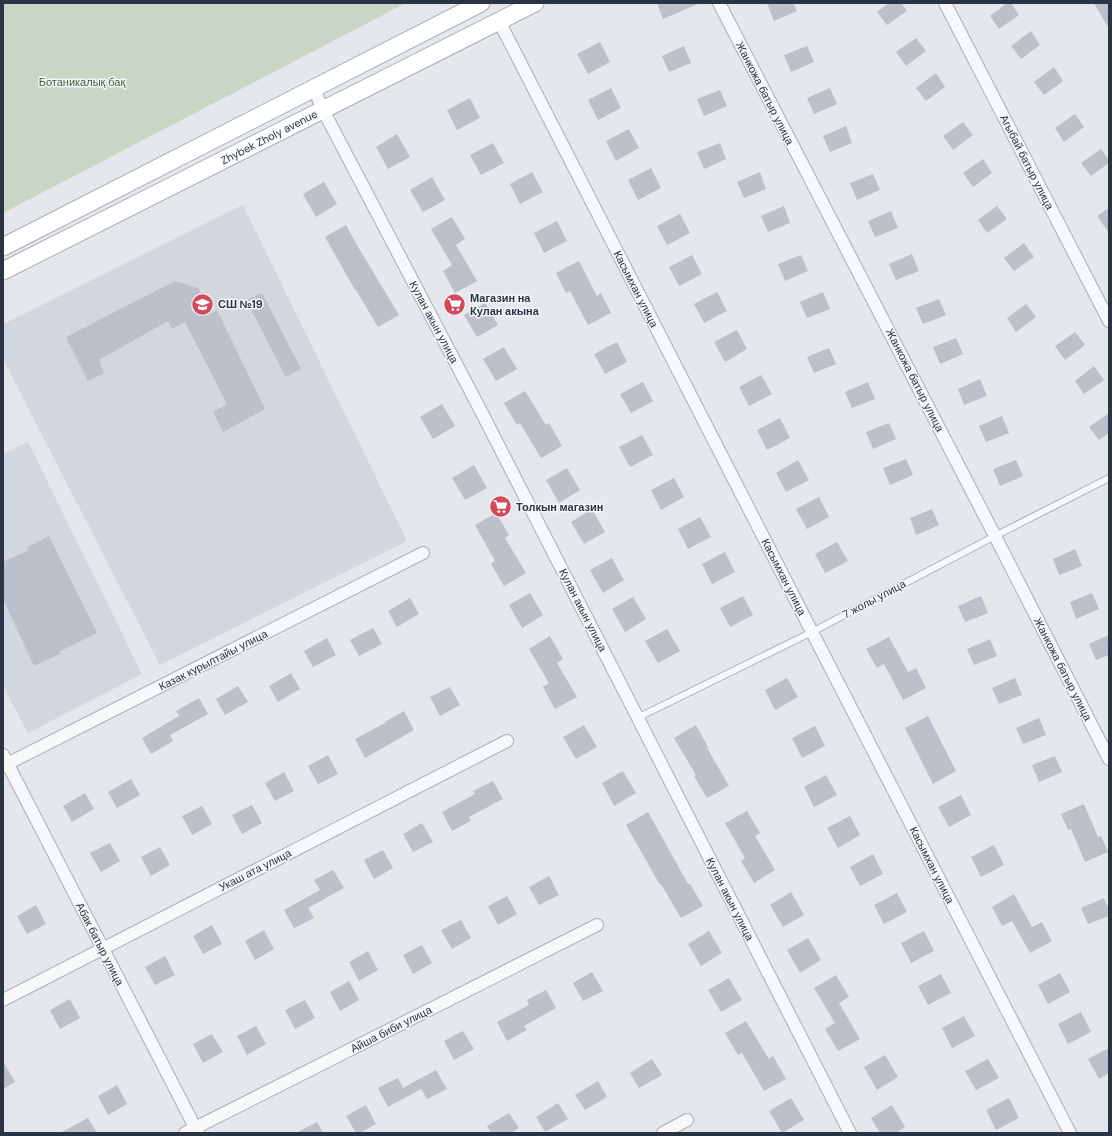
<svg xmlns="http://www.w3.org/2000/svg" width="1112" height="1136" font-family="'DM Sans',sans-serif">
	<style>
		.built { fill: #d2d6de }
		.green { fill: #c9d6c5 }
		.building { fill: #bbc0ca }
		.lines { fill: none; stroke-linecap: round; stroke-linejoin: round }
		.lane-casing { stroke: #a9aeb7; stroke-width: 8 }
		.street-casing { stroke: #a9aeb7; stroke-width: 14 }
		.secondary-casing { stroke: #a9aeb7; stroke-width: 19 }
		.lane { stroke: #f7f8fa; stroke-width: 6 }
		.street { stroke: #f7f8fa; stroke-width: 12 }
		.secondary { stroke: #fff; stroke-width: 17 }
		.labels { text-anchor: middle; stroke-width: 3; stroke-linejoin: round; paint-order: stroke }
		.park-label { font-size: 11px; fill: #3f6138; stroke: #f4f6f9 }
		.street-label { font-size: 11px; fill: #2b3445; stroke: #f4f6f9 }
		.poi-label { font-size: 11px; font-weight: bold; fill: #2b3445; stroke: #f4f6f9; text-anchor: start }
	</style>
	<rect width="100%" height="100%" fill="#e4e7ec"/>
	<path class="built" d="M243 205 407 541 160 665 3 359V324Z
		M28 442 142 674 28 733 3 686V454Z"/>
	<path class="green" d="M3 3H406L3 213Z"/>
	<path class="building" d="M657 3H700L663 19Z
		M767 3H793L797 11 774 21Z
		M889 3H901L907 11 887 25 877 12Z
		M1007 3H1011L1019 15 999 29 990 16Z
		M1094 3H1109V29Z
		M1031 31 1040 45 1021 59 1011 46Z
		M916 38 926 51 906 66 896 52Z
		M600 42 610 62 588 74 577 54Z
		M684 46 691 63 669 72 662 56Z
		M807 46 814 62 791 72 784 55Z
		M1054 67 1063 81 1044 95 1034 82Z
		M936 73 945 87 926 101 916 88Z
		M611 88 621 108 598 120 588 100Z
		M830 88 837 104 814 114 807 98Z
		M720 90 727 106 704 116 697 99Z
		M470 98 480 118 457 130 447 110Z
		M1075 114 1084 127 1064 142 1055 128Z
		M963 122 973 135 953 150 943 136Z
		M846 126 852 143 830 152 823 136Z
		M629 129 639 148 616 161 606 141Z
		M397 134 410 157 388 169 376 147Z
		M493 143 504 163 481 175 470 155Z
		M720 143 726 159 704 169 697 152Z
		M1101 149 1109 160V163L1091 176 1081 163Z
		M983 159 992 173 973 187 963 173Z
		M651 168 661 188 638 200 628 180Z
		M532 172 543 192 520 204 510 184Z
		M760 172 766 189 744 198 737 182Z
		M873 174 880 190 857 200 850 183Z
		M432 177 445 200 423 212 410 190Z
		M324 182 337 204 316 217 303 194Z
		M784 206 790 223 768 232 761 216Z
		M997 206 1007 219 987 233 978 220Z
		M1109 208V233L1097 216Z
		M891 211 898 228 875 237 868 221Z
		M680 214 690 233 667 245 657 226Z
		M452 217 465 239 456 245 477 281 455 293 443 271 452 265 431 229Z
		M557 221 567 241 544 253 534 233Z
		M346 225 358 247 399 315 378 327 356 290H355L325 237Z
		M1024 243 1034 257 1014 271 1004 258Z
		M912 254 919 271 896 280 889 264Z
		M692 255 702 274 679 286 669 267Z
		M801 255 808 271 785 281 778 264Z
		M579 261 597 296 601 293 611 313 588 325 570 291 566 293 556 273Z
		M175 281 198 288 211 314 217 310 265 409 223 432 213 412 227 404 185 322 172 329 168 321 99 360 104 373 88 381 66 337Z
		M717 292 727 311 704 323 694 304Z
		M823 292 830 309 807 318 800 302Z
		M262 293 301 369 286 377 246 300Z
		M939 299 946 315 923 324 916 308Z
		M485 303 498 325 477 337 464 315Z
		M1026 304 1036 317 1016 332 1007 318Z
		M737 330 747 349 725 362 714 342Z
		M1075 332 1085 345 1065 360 1055 346Z
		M956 338 963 354 940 364 933 347Z
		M617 342 627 362 605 374 594 354Z
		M504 347 517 369 496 381 483 359Z
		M829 348 836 364 814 373 807 357Z
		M1094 366 1104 380 1084 394 1075 381Z
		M761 375 772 394 749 406 739 387Z
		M980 379 987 396 964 405 958 389Z
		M643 382 653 401 631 413 620 394Z
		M868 382 875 399 852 408 845 392Z
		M525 391 546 425 549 423 562 446 541 458 520 423 517 425 504 403Z
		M442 404 455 426 433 439 420 417Z
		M1109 413V433L1099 440 1089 427Z
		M1002 416 1009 433 986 442 979 426Z
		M780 418 790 438 767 450 757 430Z
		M889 423 896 439 873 449 866 432Z
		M642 435 653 455 630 467 619 447Z
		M906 459 913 475 890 485 883 468Z
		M798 460 809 480 786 492 776 473Z
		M1016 460 1023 476 1000 486 993 469Z
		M474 465 487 488 465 500 452 478Z
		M567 468 580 490 559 503 546 480Z
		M674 478 684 497 661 510 651 490Z
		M819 497 829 517 807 529 796 509Z
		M592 509 605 532 584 544 571 522Z
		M932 509 939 525 916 535 910 518Z
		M496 513 509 535 505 538 526 573 504 586 491 564 495 561 475 525Z
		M700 517 711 537 688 549 678 529Z
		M49 536 97 633 59 652 60 654 34 666 3 599V562L29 550 27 547Z
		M837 542 848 561 825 573 815 554Z
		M1075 549 1082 566 1059 575 1053 559Z
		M725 552 735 572 712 584 702 564Z
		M612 558 624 580 603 593 590 570Z
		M530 593 543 615 522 628 509 605Z
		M1092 593 1099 609 1076 619 1070 602Z
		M743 596 753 615 730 627 720 608Z
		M981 596 988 613 965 622 958 606Z
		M633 597 646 619 625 632 612 609Z
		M410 598 419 614 397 627 388 611Z
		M373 628 382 644 359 656 350 640Z
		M667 629 680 651 658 663 645 641Z
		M1109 635V655L1096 660 1089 644Z
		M550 636 563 659 557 663 577 697 555 709 543 687 549 683 529 649Z
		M889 637 908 672 916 668 926 688 903 700 884 664 877 668 866 649Z
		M327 638 336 655 313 667 304 651Z
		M990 639 997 656 974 665 967 649Z
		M291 673 300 689 278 702 269 686Z
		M787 678 798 697 775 710 765 690Z
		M1015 678 1022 695 999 704 992 688Z
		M238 686 248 702 225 715 216 699Z
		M450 687 460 705 440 716 430 697Z
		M199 698 208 714 170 735 173 741 151 754 142 738 179 716 176 711Z
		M404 711 414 730 365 758 355 739 385 723V722Z
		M928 716 956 771 933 784 905 728Z
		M1039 718 1046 735 1023 744 1016 728Z
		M584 725 597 747 576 759 563 737Z
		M696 725 708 747 707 748 729 786 707 798 694 776 696 775 674 738Z
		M815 726 825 746 802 758 792 738Z
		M328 755 338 774 318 784 308 766Z
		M1055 756 1062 772 1039 782 1032 765Z
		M623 771 636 793 614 806 602 783Z
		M284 772 294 791 275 801 265 783Z
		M826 775 837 795 814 807 804 787Z
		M131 779 140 795 117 808 108 792Z
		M493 781 503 799 469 817 471 821 452 831 442 812 475 794 473 791Z
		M85 793 94 809 72 822 63 806Z
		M961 795 971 815 949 827 938 807Z
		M1084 804 1098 837 1101 836 1108 852 1085 862 1071 829 1068 830 1061 814Z
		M252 805 262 823 242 834 232 815Z
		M202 806 212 824 192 835 182 816Z
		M747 811 760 833 755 836 775 870 754 883 741 861 745 858 725 823Z
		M648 812 688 884H690L703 906 681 918 661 884 660 885 626 825Z
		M850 816 860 835 838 848 827 828Z
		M422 823 433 842 413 852 403 834Z
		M110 843 120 861 101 872 90 853Z
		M994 845 1004 865 981 877 971 857Z
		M160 847 170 865 151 876 141 857Z
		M383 850 393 868 374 879 364 860Z
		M873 854 883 874 860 886 850 867Z
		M333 870 344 888 308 908 314 918 294 928 284 910 320 890 314 880Z
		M549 876 559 895 539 905 529 887Z
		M791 892 804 915 783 927 770 905Z
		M897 893 907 912 884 924 874 905Z
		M1014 894 1032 927 1042 922 1052 941 1030 953 1012 921 1002 926 992 907Z
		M507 896 517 914 498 925 488 906Z
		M1104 898 1109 910V916L1088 924 1081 908Z
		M36 905 46 924 27 934 17 916Z
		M461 920 471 938 452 949 441 930Z
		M212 925 222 944 203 954 193 936Z
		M264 930 274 949 255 960 245 941Z
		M709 931 722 953 701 966 688 944Z
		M924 931 934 951 911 963 901 943Z
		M808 938 821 960 800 973 787 950Z
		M422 945 432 963 413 974 403 955Z
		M368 951 378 970 359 981 349 962Z
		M165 956 175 975 155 985 145 967Z
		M592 972 603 991 583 1001 573 983Z
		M1060 973 1070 992 1048 1004 1038 985Z
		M941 974 951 993 928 1005 918 986Z
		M836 975 849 997 839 1003 860 1039 838 1051 825 1029 835 1023 814 988Z
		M729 978 742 1000 721 1012 708 990Z
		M349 981 359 1000 340 1011 330 992Z
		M546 990 556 1008 524 1026 527 1030 507 1041 497 1022 529 1005 527 1000Z
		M70 999 80 1018 60 1029 50 1010Z
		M305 1000 315 1018 295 1029 285 1010Z
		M1081 1012 1091 1032 1068 1044 1058 1024Z
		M964 1016 975 1036 952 1048 942 1028Z
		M746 1021 769 1059 773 1056 786 1079 764 1091 742 1053 738 1055 725 1033Z
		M256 1026 266 1044 247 1055 237 1036Z
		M463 1031 474 1049 454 1060 444 1041Z
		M212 1034 223 1052 203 1063 193 1044Z
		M1109 1048V1073L1099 1079 1088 1059Z
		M885 1055 898 1077 877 1090 864 1067Z
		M652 1059 662 1075 639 1088 630 1073Z
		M988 1059 999 1078 976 1090 965 1071Z
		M3 1061 15 1082 3 1089Z
		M436 1070 447 1089 427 1099 421 1089 388 1107 378 1088 398 1078 403 1088Z
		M598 1081 607 1097 585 1110 575 1095Z
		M117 1085 127 1104 108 1115 98 1096Z
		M791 1098 804 1120 782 1133 769 1111Z
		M1009 1098 1019 1118 996 1130 986 1110Z
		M558 1103 568 1119 545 1132 536 1117Z
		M366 1105 376 1124 360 1133H356L346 1116Z
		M892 1105 905 1127 896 1133H880L871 1118Z
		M509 1113 519 1128 511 1133H491L487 1126Z
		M88 1118 97 1133H60Z
		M317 1122 323 1133H296Z"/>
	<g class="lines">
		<defs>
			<path id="lane" d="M637 718 812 632 995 536 1109 478"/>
			<path id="street" d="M719 3 995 536 1109 759
				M945 3 1109 321
				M499 21 812 632 1070 1133
				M314 89 323 110 483 415 850 1133
				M3 755 198 1133
				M3 766 216 658 423 553
				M3 1000 507 741
				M185 1133 597 925
				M663 1133 687 1120"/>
			<path id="secondary" d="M3 247 481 3
				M3 271 535 3"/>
		</defs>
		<use href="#lane" class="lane-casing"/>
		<use href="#street" class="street-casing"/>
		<use href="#secondary" class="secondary-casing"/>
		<use href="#lane" class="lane"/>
		<use href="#street" class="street"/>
		<use href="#secondary" class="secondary"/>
	</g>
	<defs>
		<symbol id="school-disc" viewBox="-11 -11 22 22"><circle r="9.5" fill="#d1495b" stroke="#f4f6f9"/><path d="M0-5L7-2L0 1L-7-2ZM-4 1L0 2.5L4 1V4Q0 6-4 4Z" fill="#fff"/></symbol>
		<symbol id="supermarket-disc" viewBox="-11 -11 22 22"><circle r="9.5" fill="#d1495b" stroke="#f4f6f9"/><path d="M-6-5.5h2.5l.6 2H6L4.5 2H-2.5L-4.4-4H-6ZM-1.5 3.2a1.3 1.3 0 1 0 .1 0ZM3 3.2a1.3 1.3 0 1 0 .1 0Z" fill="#fff"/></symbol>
	</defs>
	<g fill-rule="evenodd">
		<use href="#school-disc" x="190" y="292" width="25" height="25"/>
		<use href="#supermarket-disc" x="442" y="292" width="25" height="25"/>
		<use href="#supermarket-disc" x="488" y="494" width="25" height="25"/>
	</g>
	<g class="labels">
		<g class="park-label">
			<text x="82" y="86">Ботаникалық бақ</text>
		</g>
		<g class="street-label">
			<text transform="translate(765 93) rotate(63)" y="4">Жанкожа батыр улица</text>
			<text transform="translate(269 137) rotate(-27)" y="4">Zhybek Zholy avenue</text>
			<text transform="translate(1027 162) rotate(63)" y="4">Агыбай батыр улица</text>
			<text transform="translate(636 289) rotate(63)" y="4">Касымхан улица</text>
			<text transform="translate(434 322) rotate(62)" y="4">Кулан акын улица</text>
			<text transform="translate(915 380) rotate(63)" y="4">Жанкожа батыр улица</text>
			<text transform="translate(784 577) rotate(63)" y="4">Касымхан улица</text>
			<text transform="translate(874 599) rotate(-28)" y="4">7 жолы улица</text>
			<text transform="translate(583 610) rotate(63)" y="4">Кулан акын улица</text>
			<text transform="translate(213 660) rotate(-27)" y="4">Казак курылтайы улица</text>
			<text transform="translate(1063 669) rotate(63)" y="4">Жанкожа батыр улица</text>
			<text transform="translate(932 865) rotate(63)" y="4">Касымхан улица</text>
			<text transform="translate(255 870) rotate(-27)" y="4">Укаш ата улица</text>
			<text transform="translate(730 899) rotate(63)" y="4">Кулан акын улица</text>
			<text transform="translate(100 944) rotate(63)" y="4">Абак батыр улица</text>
			<text transform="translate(391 1029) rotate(-27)" y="4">Айша биби улица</text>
		</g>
		<g class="poi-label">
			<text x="470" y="302">Магазин на<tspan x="470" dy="13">Кулан акына</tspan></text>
			<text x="218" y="308">СШ №19</text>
			<text x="516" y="511">Толкын магазин</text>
		</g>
	</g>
	<rect width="1112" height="1136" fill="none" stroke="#2b3445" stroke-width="8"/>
</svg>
